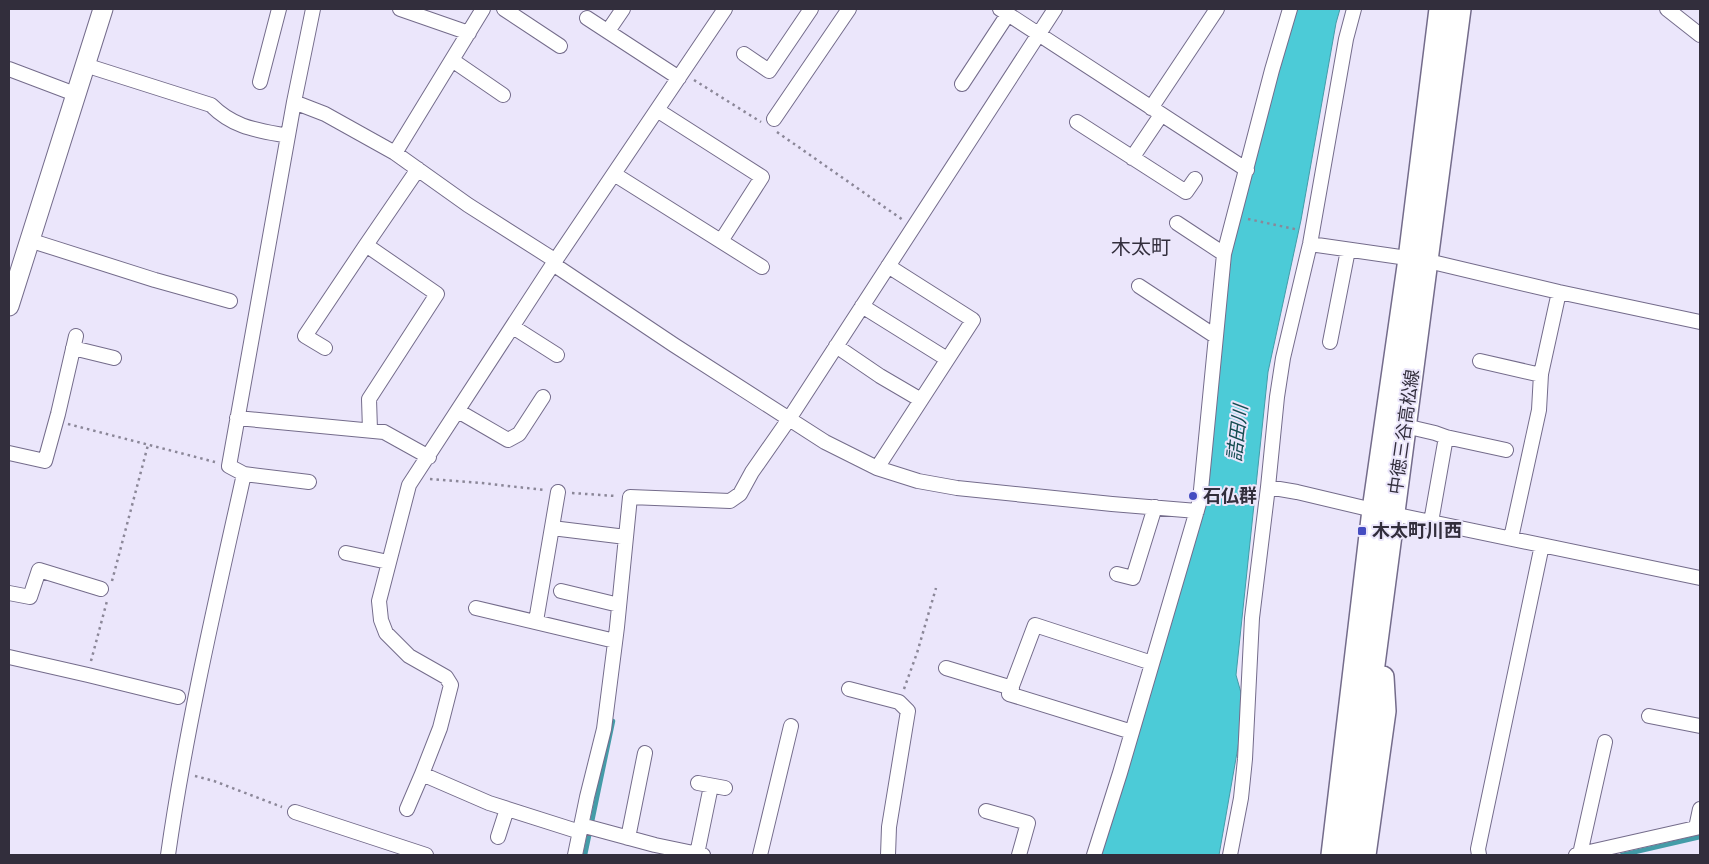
<svg xmlns="http://www.w3.org/2000/svg" width="1709" height="864" font-family="'Fira Sans Condensed','Noto Sans JP',sans-serif">
	<style>
		.water { fill: #4ccbd7; stroke: #449ca8 }
		.lines { fill: none; stroke-linecap: round; stroke-linejoin: round }
		.stream { stroke: #449ca8; stroke-width: 4.5 }
		.street-casing { stroke: #746c8b; stroke-width: 16 }
		.secondary-casing { stroke: #746c8b; stroke-width: 21 }
		.primary-casing { stroke: #746c8b; stroke-width: 24 }
		.path { stroke: #8b8798; stroke-width: 2.5; stroke-dasharray: 2.5 4; stroke-linecap: butt }
		.street { stroke: #fff; stroke-width: 14 }
		.secondary { stroke: #fff; stroke-width: 19 }
		.primary { stroke: #fff; stroke-width: 21 }
		.poi-dot { fill: #454dc1; stroke: #ebe6fb; stroke-width: 2 }
		.labels { text-anchor: middle; stroke-width: 4; stroke-linejoin: round; paint-order: stroke }
		.street-label { font-size: 18px; fill: #322e3c; stroke: #ebe6fb }
		.poi-label { font-size: 18px; font-weight: bold; fill: #322e3c; stroke: #ebe6fb; text-anchor: start }
		.water-label { font-size: 19px; font-style: italic; fill: #164d52; stroke: #ebe6fb }
		.quarter-label { font-size: 20px; fill: #322e3c; stroke: #ebe6fb }
	</style>
	<rect width="100%" height="100%" fill="#ebe6fb"/>
	<path class="water" d="M1294 9H1340L1336 23 1301 220 1268 372 1236 675 1245 707 1219 855H1098L1204 502 1229 256Z"/>
	<g class="lines">
		<path class="stream" d="M585 855 613 721
			M1622 855 1700 837"/>
		<defs>
			<path id="street" d="M400 9 469 33
				M504 9 560 46
				M1000 9 1247 170
				M1667 9 1700 35
				M587 18 679 78
				M608 31 623 9
				M744 54 769 71 811 9
				M452 60 503 95
				M85 65 211 105C234 128 257 130 288 136
				M9 69 75 94
				M260 82 279 9
				M962 84 1008 14
				M294 102 325 114 395 153 468 205 556 261
				M1151 108 1217 9
				M657 110 762 177 721 241
				M774 119 849 9
				M1077 122 1186 192 1195 179
				M395 153 483 9
				M1132 158 1161 115
				M614 174 762 267
				M1177 223 1224 254
				M29 240 155 280 230 301
				M1310 244 1428 261 1559 292 1700 322
				M553 264 674 345 825 442 877 468 918 481 957 488 1112 504 1197 511
				M1139 286 1215 336
				M862 306 947 359
				M513 327 557 355
				M1330 342 1348 250
				M836 346 880 376 921 400
				M73 348 114 358
				M325 348 305 336 366 245
				M1480 361 1541 375
				M458 411 508 440 519 434 543 397
				M237 418 384 432 429 457
				M1405 426 1435 433 1446 437 1506 450
				M370 430 369 399 437 294 366 245 418 169
				M9 453 45 461 58 414 76 336
				M877 468 973 320 888 266
				M244 474 229 466 294 102 313 9
				M1268 487 1297 492 1373 510 1700 578
				M1431 522 1446 437
				M552 528 626 537
				M1511 538 1539 410 1541 374 1559 292
				M346 553 388 562
				M1117 574 1133 578 1155 507
				M561 591 619 605
				M9 593 30 597 39 570 101 589
				M476 608 615 641
				M536 621 558 492
				M9 657 88 675 178 697
				M946 668 1012 688
				M849 689 899 702 908 711 889 827 888 855
				M1649 716 1700 726
				M1132 732 1009 694 1035 625 1152 663
				M422 774 440 728 451 685 446 677 409 656 386 633 381 620 379 601 409 485 553 264 725 9
				M698 783 725 788
				M407 809 422 774 489 803 580 832
				M986 811 1028 823 1019 855
				M295 812 426 855
				M581 825 655 845 703 855
				M1696 828 1700 809
				M498 837 507 809
				M628 838 645 753
				M697 854 711 786
				M1580 854 1605 742
				M168 855C186 728 216 600 244 474L309 482
				M575 855 587 797 604 729 617 627 630 497 730 501 740 494 752 472 789 419 1055 9
				M760 855 791 726
				M1094 855 1120 773 1200 500 1224 254 1272 70 1290 9
				M1230 855 1241 798 1245 759 1252 618 1268 487 1277 397 1283 358 1310 244 1346 39 1354 9
				M1479 855 1478 849 1542 545
				M1576 855 1700 827"/>
			<path id="secondary" d="M9 306 103 9"/>
			<path id="primary" d="M1332 855 1373 510 1409 259 1440 9
				M1349 855 1460 9
				M1365 855 1385 711 1383 677"/>
		</defs>
		<use href="#street" class="street-casing"/>
		<use href="#secondary" class="secondary-casing"/>
		<use href="#primary" class="primary-casing"/>
		<path class="path" d="M694 80 761 122
			M777 132 903 220
			M1248 219 1299 230
			M68 424 215 462
			M430 479 482 483 544 490
			M572 493 616 496
			M112 581 148 445
			M91 661 107 601
			M904 689 917 653 936 588
			M195 776 214 781 282 807"/>
		<use href="#street" class="street"/>
		<use href="#secondary" class="secondary"/>
		<use href="#primary" class="primary"/>
	</g>
	<g class="poi-dot">
		<circle cx="1193" cy="496" r="5"/>
		<rect x="1357" y="526" width="10" height="10" rx="2.5"/>
	</g>
	<g class="labels">
		<g class="street-label">
			<text transform="translate(1404 432) rotate(-82)" y="6">中徳三谷高松線</text>
		</g>
		<g class="poi-label">
			<text x="1203" y="502">石仏群</text>
			<text x="1372" y="537">木太町川西</text>
		</g>
		<g class="water-label">
			<text transform="translate(1237 433) rotate(-83)" y="7">詰田川</text>
		</g>
		<g class="quarter-label">
			<text x="1141" y="254">木太町</text>
		</g>
	</g>
	<rect width="1709" height="864" fill="none" stroke="#322e3c" stroke-width="20"/>
</svg>
